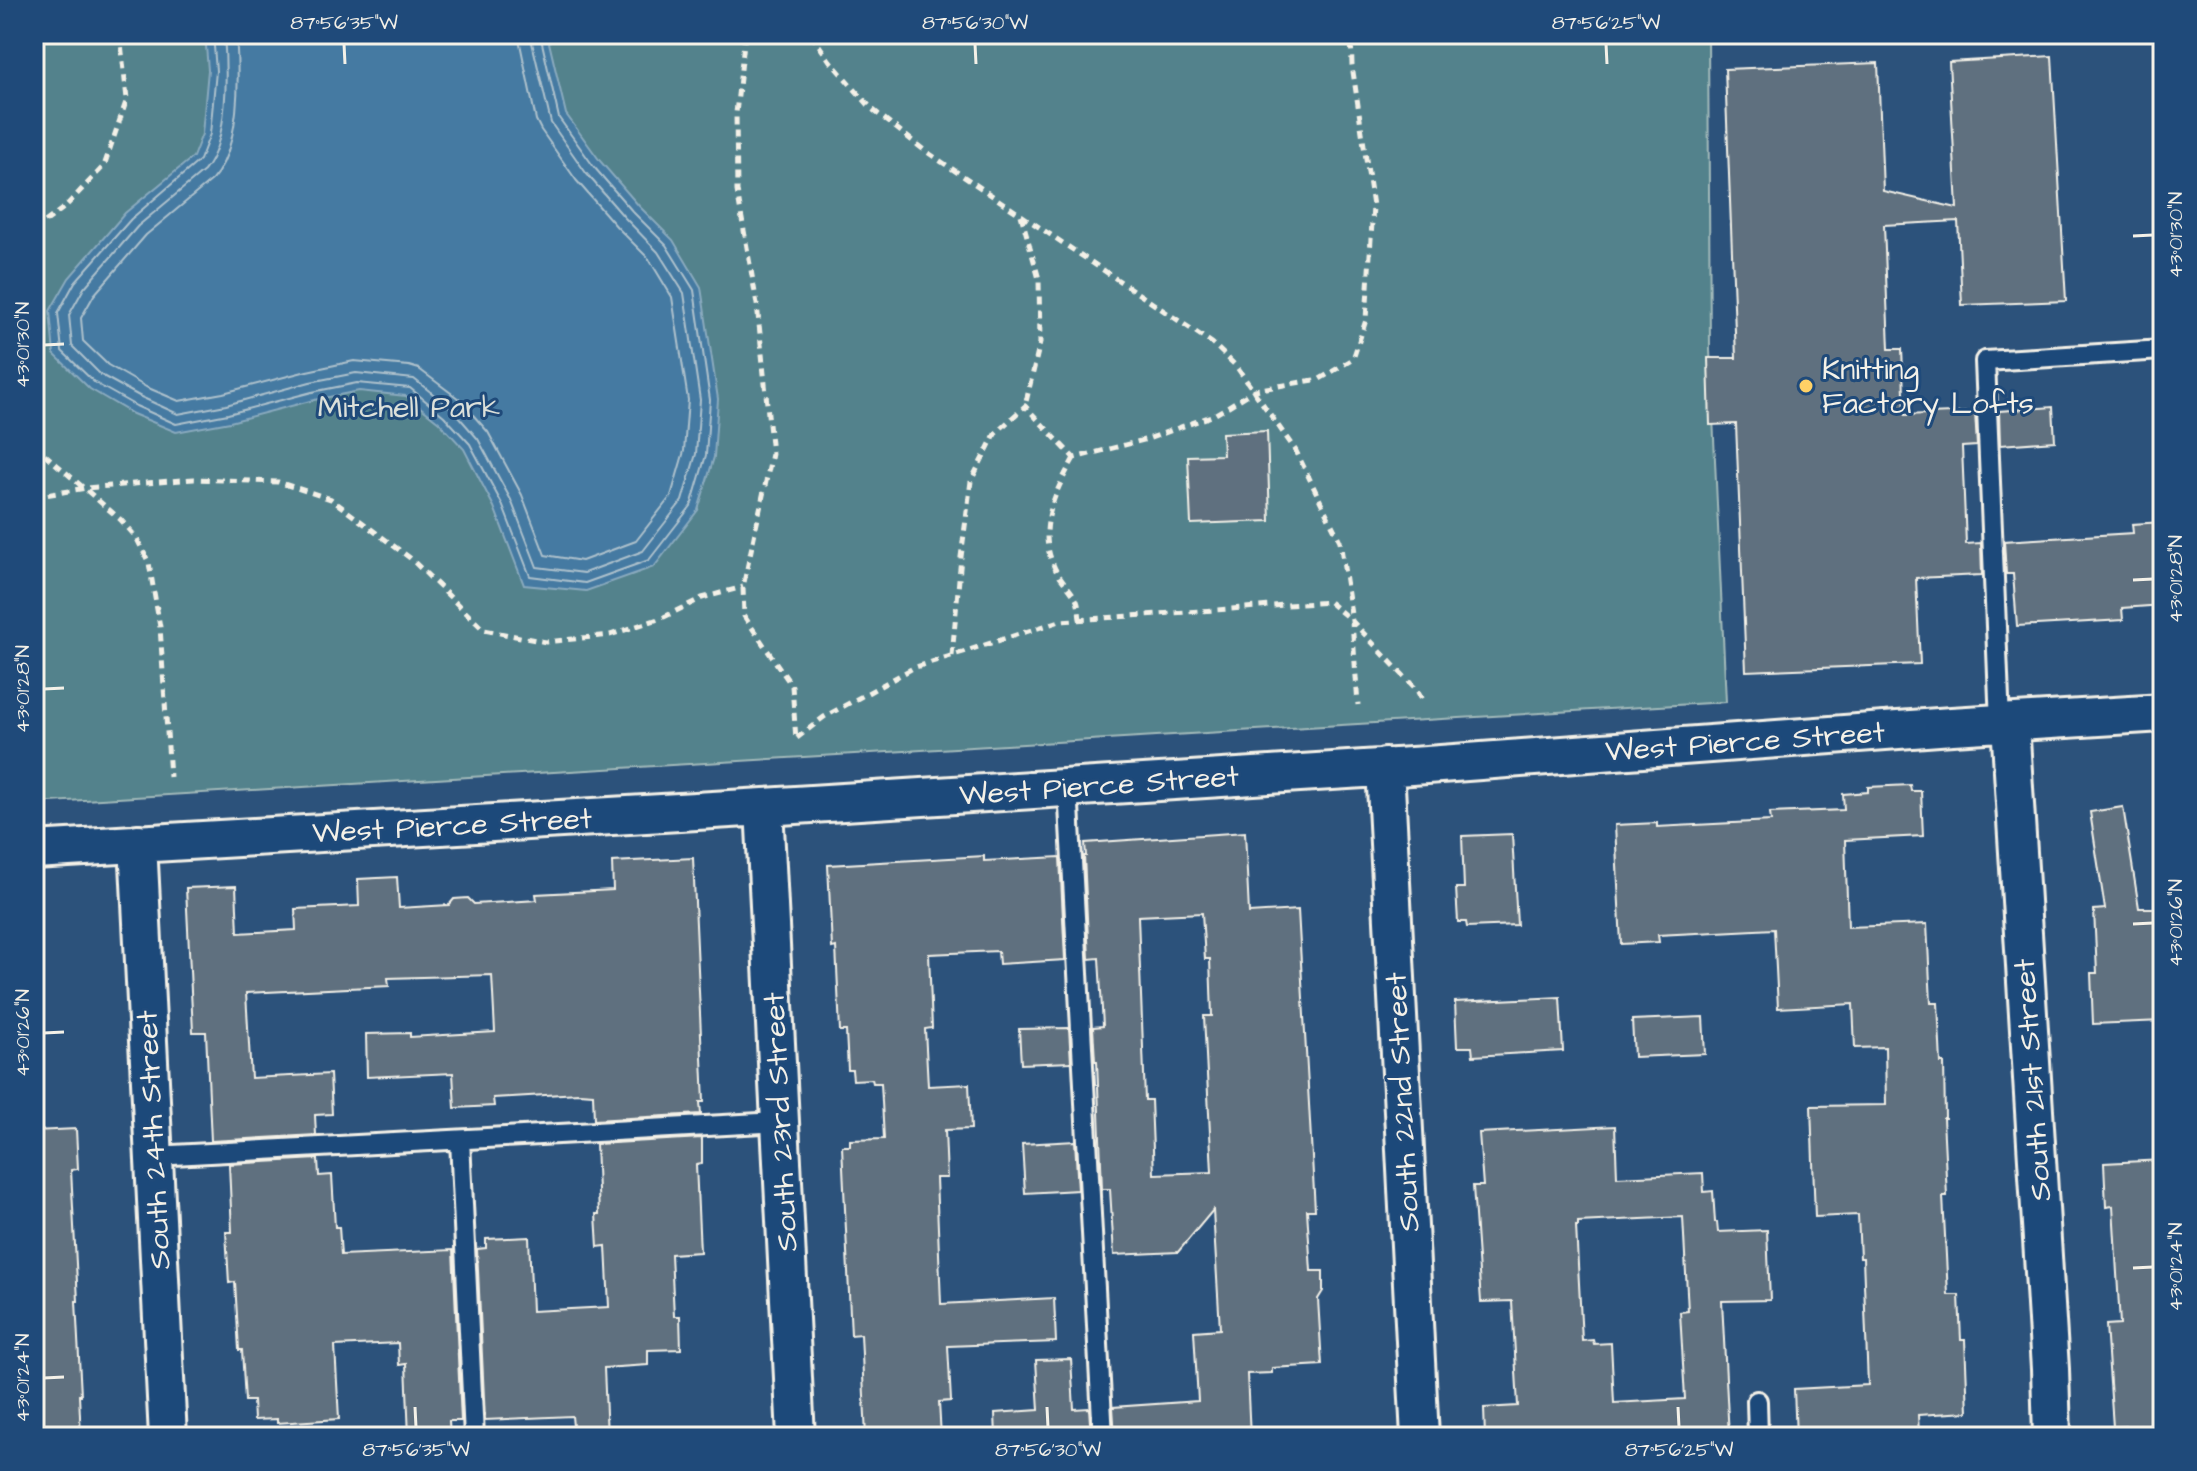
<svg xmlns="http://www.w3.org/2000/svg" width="2197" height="1471" font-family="'Architects Daughter',sans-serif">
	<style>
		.park { fill: #52828c; stroke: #a3baba; stroke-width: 2 }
		.water { fill: #447aa2; stroke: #8aaabe; stroke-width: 2 }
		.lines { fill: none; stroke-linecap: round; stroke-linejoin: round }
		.shore { stroke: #aec1cc; stroke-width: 2 }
		.building { fill: #5e707f; stroke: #f4f1e8; stroke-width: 2; fill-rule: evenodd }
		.lane-casing { stroke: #f4f1e8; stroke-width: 24 }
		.street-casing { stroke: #f4f1e8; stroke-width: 42 }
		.path { stroke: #f4f1e8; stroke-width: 5; stroke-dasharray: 8 6; stroke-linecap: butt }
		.lane { stroke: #1f4a7a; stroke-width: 18 }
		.street { stroke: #1f4a7a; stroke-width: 36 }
		.ticks { fill: none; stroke: #f4f1e8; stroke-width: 3 }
		.poi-dot { fill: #ffd166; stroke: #1f4a7a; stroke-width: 3 }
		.labels { text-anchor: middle; stroke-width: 6; stroke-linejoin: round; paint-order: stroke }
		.poi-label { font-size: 30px; fill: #f4f1e8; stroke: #1f4a7a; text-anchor: start }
		.park-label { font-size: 30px; fill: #dce0da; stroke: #1f4a7a }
		.street-label { font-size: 30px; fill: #f4f1e8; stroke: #1f4a7a }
		.neatline { fill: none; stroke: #f4f1e8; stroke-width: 3 }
		.ticks-label { font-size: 20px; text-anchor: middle; fill: #f4f1e8 }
	</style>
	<rect width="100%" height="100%" fill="#2c527b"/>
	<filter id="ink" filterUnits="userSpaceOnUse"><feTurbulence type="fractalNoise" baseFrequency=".0125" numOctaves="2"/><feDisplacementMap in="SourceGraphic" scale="16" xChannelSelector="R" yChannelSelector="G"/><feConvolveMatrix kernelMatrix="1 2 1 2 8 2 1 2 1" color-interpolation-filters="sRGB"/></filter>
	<g filter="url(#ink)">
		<path class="park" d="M34 34H1708L1710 350 1726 702 34 803Z"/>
		<path class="water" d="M205 34H547L566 114 600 161 639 206 673 240 701 287 718 399 714 457 698 510 654 567 586 591 524 585 494 507 464 449 439 422 406 396 359 391 314 400 230 422 176 432 133 414 90 389 54 354 50 311 69 278 125 213 193 157 202 134 208 70Z"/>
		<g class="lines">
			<path class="shore" d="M213 34 216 71 210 134 200 160 131 219 75 282 58 313 62 351 95 383 136 406 176 424 228 414 312 392 357 383 410 388 444 416 470 444 502 504 530 576 585 583 649 560 691 506 706 455 710 400 694 290 666 245 633 212 594 167 559 118 540 34
				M224 34C227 71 229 142 204 171L138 226 84 288 69 315 72 346 101 375 141 397 178 414 226 405 310 382 356 373 414 379 451 408 478 439 511 500 537 567 584 573 643 551 682 501 696 454 700 400 684 293 658 252 625 218 586 173 551 123 530 34
				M236 34C239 74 241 148 212 180L146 235 94 295 81 318 83 341 108 365 146 387 179 401 223 393 307 371 354 361 409 366 419 369 459 399 488 432 522 495 545 555 582 561 636 541 671 496 684 451 688 400 672 297 649 259 617 227 576 180 541 130 536 120 518 34"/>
		</g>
		<path class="building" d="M2052 56 2066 301 1962 305 1958 221 1884 225 1889 349H1902L1905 415 1975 412 1977 446 1962 447 1966 544 1981 543 1982 575 1916 578 1920 664 1746 671 1736 424 1710 425 1708 358H1736L1725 69 1878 63 1883 191 1957 208 1949 62Z
			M2053 407 2055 441 2000 445 1999 411Z
			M1267 431 1270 521 1191 524 1188 456 1223 455 1222 433Z
			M2163 522V605L2122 608 2123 620 2017 626 2013 574H2006L2004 541 2133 533 2132 524Z
			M1910 785 1911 791H1921L1923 836 1845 840 1848 927 1927 924 1931 1003H1938L1941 1063H1944L1945 1118H1943L1947 1196H1943L1948 1295H1959L1961 1340H1965L1968 1412 1918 1415 1919 1434 1869 1437H1796L1794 1389 1868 1385 1863 1258H1860L1858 1215 1815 1217 1811 1106 1886 1105 1885 1047 1855 1048 1853 1004 1778 1008 1774 929 1658 935 1659 942 1621 944 1615 825 1657 823V827L1771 821 1770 813 1844 810 1843 794 1868 792V787Z
			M2123 807 2139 908H2163V1021L2093 1024 2091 973H2097L2094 910 2105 909 2090 812Z
			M1245 832 1249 913 1298 910 1315 1210H1307L1311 1271H1323V1291L1318 1299 1322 1365 1272 1368V1373L1247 1374 1250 1437H1115L1113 1407 1198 1401 1194 1331 1220 1329 1213 1210 1178 1252 1114 1255 1110 1189H1102L1097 1061H1095L1093 1027 1103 1026 1099 958 1089 959 1084 856H1086L1085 843ZM1202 913 1205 959H1210L1212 1016H1204L1212 1172 1154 1174 1151 1100H1145L1138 916Z
			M1512 834 1517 925 1467 927 1466 922H1458L1456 888H1464L1462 836Z
			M984 856V861L1060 857 1065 960 999 964 998 951 929 954 932 1028 925 1029 928 1086 969 1084 971 1129 945 1130 947 1178H936L941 1304 1054 1298 1056 1342 948 1346 951 1401 939 1402 941 1437H866L861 1334 851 1335 842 1146H850V1140L884 1139 881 1083H873L872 1079 853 1080 852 1070H848L846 1031H840L836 947 832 948 828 865Z
			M693 858 704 1102H700L701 1114 594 1120 593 1094 579 1093 493 1098 494 1106 455 1108 453 1073 367 1077 366 1034 410 1033V1037L495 1032 492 975 388 978 389 986 246 993 251 1078 330 1074 332 1114 315 1115 316 1135 211 1141 206 1032H193L186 888 236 886 238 933 296 930 295 909 359 906 358 879 397 877 399 908 449 905 454 899 468 898 474 904 537 900 536 894 613 890 612 862Z
			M1560 997 1563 1051 1473 1056 1472 1047H1457L1455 1002Z
			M1703 1017 1705 1054 1634 1057 1632 1020Z
			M1069 1028 1071 1062 1021 1064 1019 1029Z
			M1615 1126 1617 1177 1703 1173 1704 1192 1713 1191 1715 1222H1717L1718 1232 1767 1230 1770 1300 1722 1301 1729 1437H1485L1484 1408 1518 1406 1512 1301 1481 1302 1473 1186H1483L1479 1133ZM1683 1217 1688 1311 1680 1312 1685 1399 1614 1403 1611 1343 1594 1344 1593 1340 1582 1341 1576 1226H1578V1222Z
			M76 1129 78 1169 71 1170 78 1301H76L81 1395H79L81 1437H34V1131Z
			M702 1138V1164L696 1165 700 1252 671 1254 674 1316H680L681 1349 648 1350V1365L604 1368 607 1437H574L572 1416 485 1420 477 1249 486 1248V1239L529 1237 532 1311 609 1307 606 1246 598 1247 596 1214H599L596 1144Z
			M1075 1141 1078 1190 1025 1193 1022 1144Z
			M318 1159 319 1176 332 1175 335 1227H339L341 1255 453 1250 461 1421H449L450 1437H409L406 1364 399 1365 398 1343 335 1346 339 1419 277 1423V1419L254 1420 253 1401H245L242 1350H239L235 1282 229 1283 226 1232H232L229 1164Z
			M2163 1160V1425L2113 1427 2106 1325 2120 1324 2113 1206 2106 1207 2104 1163Z
			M1071 1359 1074 1409 1089 1408 1091 1437H996L995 1413 1039 1410 1036 1360Z"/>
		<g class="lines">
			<defs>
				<path id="lane" d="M2000 723 1985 361 2163 350
					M1068 787 1103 1437
					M460 1140 474 1437
					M154 1156 780 1122
					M1757 1401 1758 1437"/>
				<path id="street" d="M2010 723 2050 1369 2052 1437
					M1385 767 1420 1437
					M764 807 796 1437
					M138 843 168 1437
					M34 850 764 807 1427 765 1952 726 2163 713"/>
			</defs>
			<use href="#lane" class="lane-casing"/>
			<use href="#street" class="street-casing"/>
			<path class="path" d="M745 34 736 113 737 191 757 304 772 454 743 587 744 616 792 686 796 739
				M811 34 830 61 872 109 924 150 1212 343 1236 366 1296 451 1340 541 1352 621 1358 705
				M1021 215 1039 279 1040 343 1025 406
				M34 230 65 207 104 166 127 99 120 34
				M34 445 121 520 136 537 149 563 160 627 170 777
				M1074 458C1056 490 1037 527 1053 564 1058 578 1071 588 1077 601 1079 606 1079 613 1080 619
				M34 497 86 488 194 479 278 482 331 499 410 558 484 630 546 642 610 635 664 617 702 598 743 587
				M952 656 961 557 971 481 995 434 1025 406 1074 458 1148 439 1214 415 1255 390 1320 379 1353 359 1366 320 1373 206 1352 65 1351 34
				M797 738 824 717 913 668 1060 621 1329 602 1352 621 1417 690 1423 702"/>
			<use href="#lane" class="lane"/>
			<use href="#street" class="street"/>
		</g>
	</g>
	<path class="ticks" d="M344 44 345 64M975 44 976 64M1606 44 1607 64M2133 236 2153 235M44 345 64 344M2133 580 2153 579M44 689 64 688M2133 924 2153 923M44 1033 64 1032M2133 1268 2153 1267M44 1378 64 1377M415 1407 416 1427M1047 1407 1048 1427M1678 1407 1679 1427"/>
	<circle class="poi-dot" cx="1806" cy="386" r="8"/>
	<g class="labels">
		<g class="poi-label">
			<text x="1822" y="379">Knitting<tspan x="1822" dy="34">Factory Lofts</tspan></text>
		</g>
		<g class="park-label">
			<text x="409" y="417">Mitchell Park</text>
		</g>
		<g class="street-label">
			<text transform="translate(1745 741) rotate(-4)" y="10">West Pierce Street</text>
			<text transform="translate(1099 785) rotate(-4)" y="10">West Pierce Street</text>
			<text transform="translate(452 825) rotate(-3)" y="10">West Pierce Street</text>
			<text transform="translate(2032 1080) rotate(-94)" y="10">South 21st Street</text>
			<text transform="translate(1402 1102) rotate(-93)" y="10">South 22nd Street</text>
			<text transform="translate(780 1122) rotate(-93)" y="10">South 23rd Street</text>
			<text transform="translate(153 1140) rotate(-93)" y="10">South 24th Street</text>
		</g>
	</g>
	<rect width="2197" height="1471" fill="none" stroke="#1f4a7a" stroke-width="88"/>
	<rect x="44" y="44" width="2109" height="1383" class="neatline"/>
	<g class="ticks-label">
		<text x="344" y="29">87°56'35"W</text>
		<text x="975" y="29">87°56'30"W</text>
		<text x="1606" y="29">87°56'25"W</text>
		<text transform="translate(2175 235) rotate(-90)" y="7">43°01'30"N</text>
		<text transform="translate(22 345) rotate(-90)" y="7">43°01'30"N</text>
		<text transform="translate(2175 579) rotate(-90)" y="7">43°01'28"N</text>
		<text transform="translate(22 689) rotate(-90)" y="7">43°01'28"N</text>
		<text transform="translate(2175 923) rotate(-90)" y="7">43°01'26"N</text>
		<text transform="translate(22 1033) rotate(-90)" y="7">43°01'26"N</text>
		<text transform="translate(2175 1267) rotate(-90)" y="7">43°01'24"N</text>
		<text transform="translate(22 1378) rotate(-90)" y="7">43°01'24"N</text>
		<text x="416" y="1456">87°56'35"W</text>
		<text x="1048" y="1456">87°56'30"W</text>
		<text x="1679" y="1456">87°56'25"W</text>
	</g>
</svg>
